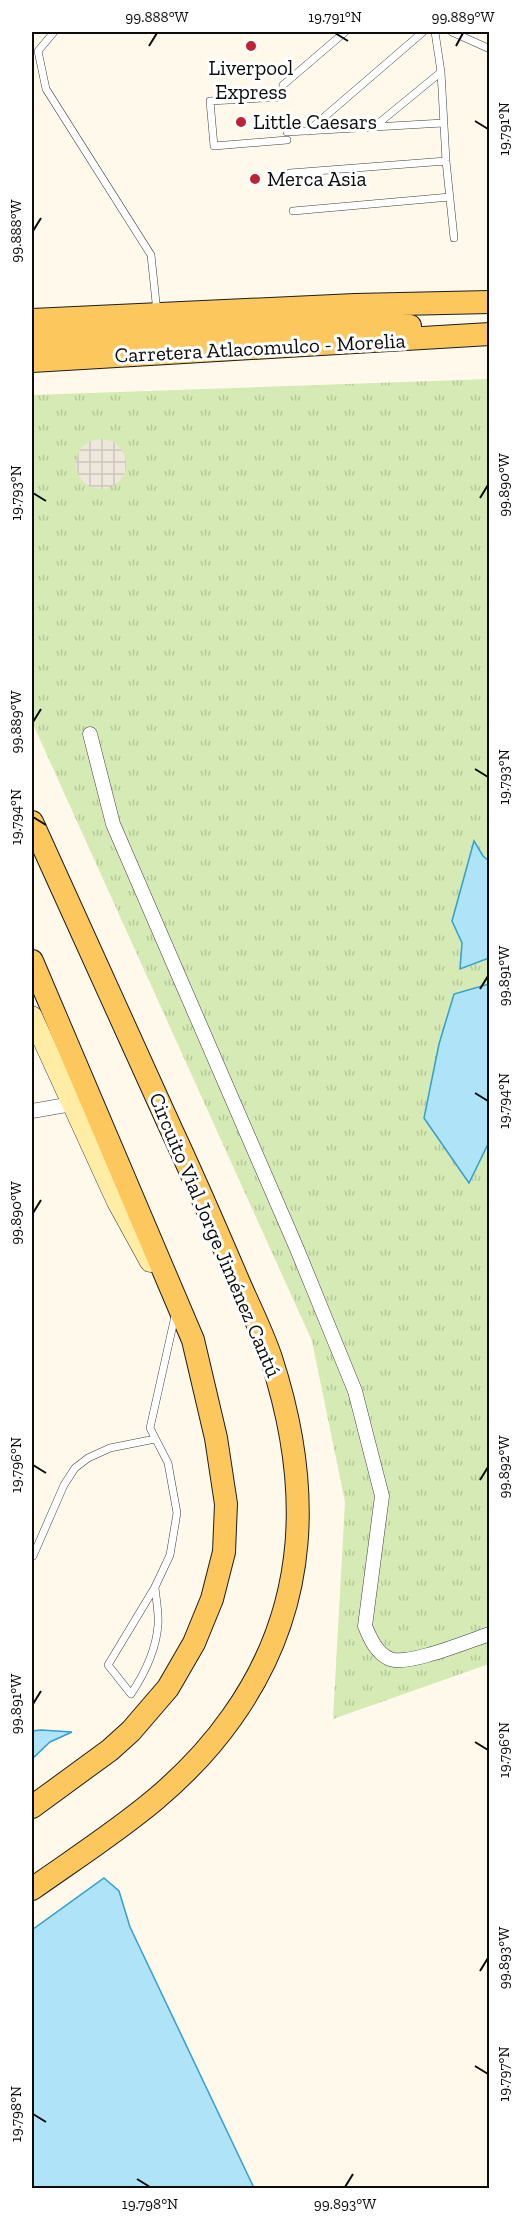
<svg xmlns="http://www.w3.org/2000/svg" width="521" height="2220" font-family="'Zilla Slab',serif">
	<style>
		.park { fill: url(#park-tufts) }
		.plaza { fill: url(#plaza-grid) }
		.water { fill: #afe3f7; stroke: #349fd0; stroke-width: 1.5 }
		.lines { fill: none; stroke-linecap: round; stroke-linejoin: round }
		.lane-casing { stroke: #3f3f3f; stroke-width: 8 }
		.street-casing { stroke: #3f3f3f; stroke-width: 15 }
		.secondary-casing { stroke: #2e2e2e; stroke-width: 21 }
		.primary-casing { stroke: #1d1d1d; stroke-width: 24 }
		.lane { stroke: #fff; stroke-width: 7 }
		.street { stroke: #fff; stroke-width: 14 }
		.secondary { stroke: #ffeda6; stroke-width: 20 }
		.primary { stroke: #fcc85e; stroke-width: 22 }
		.ticks { fill: none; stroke: #0c0c0c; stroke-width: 2 }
		.poi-dot { fill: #bf2136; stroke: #fff; stroke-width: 2 }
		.labels { text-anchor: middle; stroke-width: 6; stroke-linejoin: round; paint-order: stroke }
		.poi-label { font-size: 21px; fill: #0c0c0c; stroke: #fff; text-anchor: start }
		.street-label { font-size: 21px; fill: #0c0c0c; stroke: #fff }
		.neatline { fill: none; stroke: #0c0c0c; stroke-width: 2 }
		.ticks-label { font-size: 15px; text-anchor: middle; fill: #0c0c0c }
	</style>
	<defs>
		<pattern id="park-tufts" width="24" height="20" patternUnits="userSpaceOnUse" patternTransform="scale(1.5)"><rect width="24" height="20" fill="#d5eab4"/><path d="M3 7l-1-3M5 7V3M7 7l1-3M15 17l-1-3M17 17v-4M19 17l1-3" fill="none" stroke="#b6c89a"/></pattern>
		<pattern id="plaza-grid" width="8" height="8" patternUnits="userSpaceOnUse" patternTransform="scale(1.5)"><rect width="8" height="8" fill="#eee7db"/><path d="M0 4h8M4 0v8" fill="none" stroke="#cbc5bb"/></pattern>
	</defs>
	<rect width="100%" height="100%" fill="#fff9eb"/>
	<path class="park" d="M489 379V1664L333 1719 345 1502 312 1341 32 722V395Z"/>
	<path class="plaza" d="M76 464a25 25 0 1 1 50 0a25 25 0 1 1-50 0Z"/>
	<path class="water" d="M474 841 483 856 489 861V958L460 969 462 943 452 921Z
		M489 984V1142L469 1183 424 1118 439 1044 454 994Z
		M41 1730 72 1732 50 1742 32 1759V1731Z
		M104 1878 119 1891 130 1927 254 2188H32V1930Z"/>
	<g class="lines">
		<defs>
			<path id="lane" d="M54 32 38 51 46 89 151 255 157 312
				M435 32 441 72 446 161 454 238
				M452 32 490 49
				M283 85 345 32
				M283 97 210 101 214 146 287 140
				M374 127 441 72
				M308 131 423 32
				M287 132 443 123
				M290 173 446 161
				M293 211 450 197
				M33 1556 64 1485 75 1468 88 1458 110 1448 155 1439
				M155 1587C156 1599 159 1613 158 1625 156 1651 145 1673 131 1694L108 1665 155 1587 170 1555 177 1513 168 1463 150 1428 175 1316"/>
			<path id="street" d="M90 734 113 824 297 1249 355 1391 382 1496 365 1626C370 1638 376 1653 390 1659 409 1666 468 1641 490 1634
				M32 1111 72 1104"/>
			<path id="secondary" d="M32 1016 117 1202 150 1262"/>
			<path id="primary" d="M32 320 355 305 490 302
				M32 339 361 324 410 326
				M32 361 490 334
				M32 822C78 925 125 1028 172 1131 195 1180 216 1229 237 1278 248 1304 262 1331 271 1358 312 1484 311 1606 232 1717 178 1794 107 1836 32 1889
				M32 961 193 1340 216 1438 226 1504 224 1552 212 1599 194 1643 168 1688 131 1731 110 1750 32 1807"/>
		</defs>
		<use href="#lane" class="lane-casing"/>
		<use href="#street" class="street-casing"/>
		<use href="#secondary" class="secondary-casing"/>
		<use href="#primary" class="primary-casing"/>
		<use href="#lane" class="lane"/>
		<use href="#street" class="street"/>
		<use href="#secondary" class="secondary"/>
		<use href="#primary" class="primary"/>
	</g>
	<path class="ticks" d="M335 33 348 41M149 46 157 33M456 46 463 33M475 121 488 129M33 231 41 218M33 493 46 501M480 498 488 485M33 722 41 709M475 769 488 777M33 817 46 825M480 989 488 976M475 1093 488 1101M33 1213 41 1200M33 1465 46 1473M480 1480 488 1467M33 1704 41 1691M475 1742 488 1750M480 1971 488 1958M475 2066 488 2074M33 2114 46 2122M137 2179 150 2187M345 2187 353 2174"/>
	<g class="poi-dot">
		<circle cx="251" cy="46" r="6"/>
		<circle cx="241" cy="122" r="6"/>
		<circle cx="255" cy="179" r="6"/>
	</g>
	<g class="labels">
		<g class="poi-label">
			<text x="251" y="75" text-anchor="middle">Liverpool<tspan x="251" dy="24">Express</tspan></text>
			<text x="253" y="129">Little Caesars</text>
			<text x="267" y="186">Merca Asia</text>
		</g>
		<g class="street-label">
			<text transform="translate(260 348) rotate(-3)" y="7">Carretera Atlacomulco - Morelia</text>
			<text transform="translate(215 1235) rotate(67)" y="7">Circuito Vial Jorge Jiménez Cantú</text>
		</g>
	</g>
	<rect width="521" height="2220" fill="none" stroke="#ffffff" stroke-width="66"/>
	<rect x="33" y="33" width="455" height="2154" class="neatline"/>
	<g class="ticks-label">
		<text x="157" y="22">99.888°W</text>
		<text x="335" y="22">19.791°N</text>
		<text x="463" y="22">99.889°W</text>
		<text transform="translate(504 129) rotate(-90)" y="5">19.791°N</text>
		<text transform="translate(16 231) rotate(-90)" y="5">99.888°W</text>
		<text transform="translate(504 485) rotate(-90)" y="5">99.890°W</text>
		<text transform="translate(16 493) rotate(-90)" y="5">19.793°N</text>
		<text transform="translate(16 722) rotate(-90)" y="5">99.889°W</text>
		<text transform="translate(504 777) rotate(-90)" y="5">19.793°N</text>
		<text transform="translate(16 817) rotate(-90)" y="5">19.794°N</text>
		<text transform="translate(504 976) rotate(-90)" y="5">99.891°W</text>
		<text transform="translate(504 1101) rotate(-90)" y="5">19.794°N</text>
		<text transform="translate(16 1213) rotate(-90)" y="5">99.890°W</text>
		<text transform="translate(16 1465) rotate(-90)" y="5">19.796°N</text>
		<text transform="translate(504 1467) rotate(-90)" y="5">99.892°W</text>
		<text transform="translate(16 1704) rotate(-90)" y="5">99.891°W</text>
		<text transform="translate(504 1750) rotate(-90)" y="5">19.796°N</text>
		<text transform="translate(504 1958) rotate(-90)" y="5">99.893°W</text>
		<text transform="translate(504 2074) rotate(-90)" y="5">19.797°N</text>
		<text transform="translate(16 2114) rotate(-90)" y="5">19.798°N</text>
		<text x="150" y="2209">19.798°N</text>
		<text x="345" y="2209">99.893°W</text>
	</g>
</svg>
